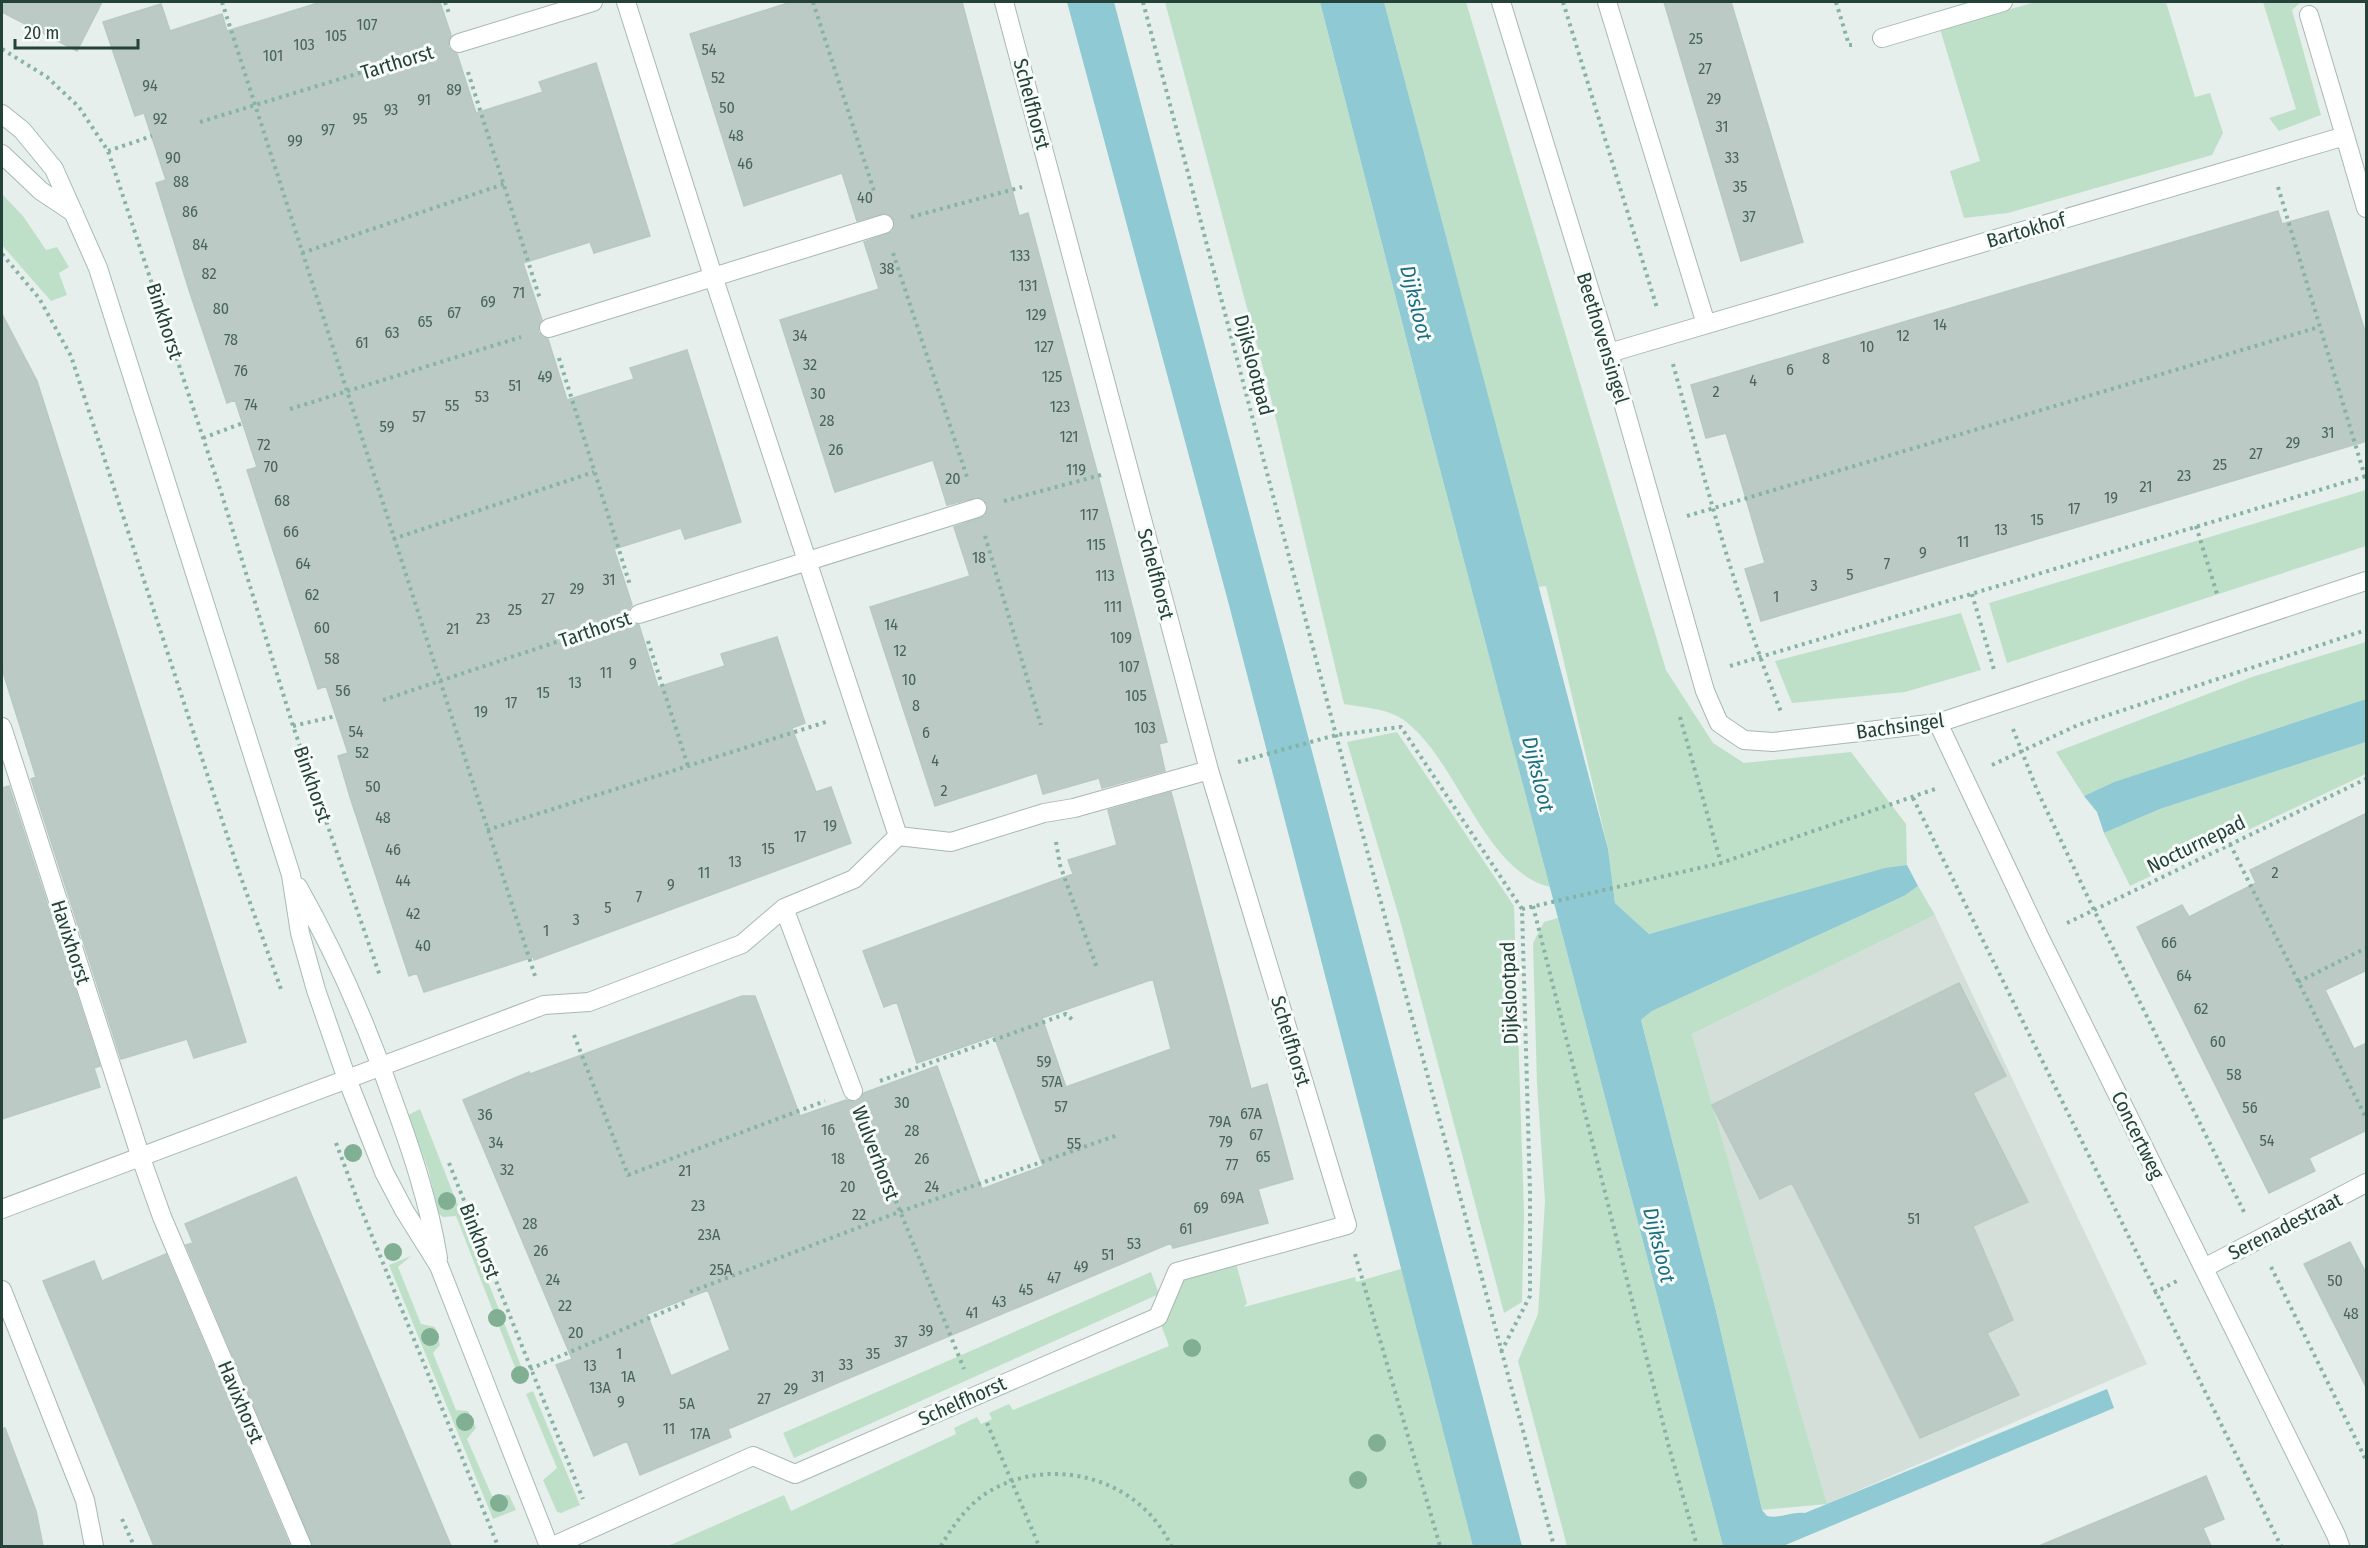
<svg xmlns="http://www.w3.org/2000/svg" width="2368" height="1548" font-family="'Fira Sans Condensed',sans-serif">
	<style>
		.built { fill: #d4dfda }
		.green { fill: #bfe0c8 }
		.water { fill: #8ec9d4 }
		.building { fill: #bbcac4; stroke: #b8c9c2; stroke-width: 1.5; fill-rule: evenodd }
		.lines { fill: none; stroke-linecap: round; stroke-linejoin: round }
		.street-casing { stroke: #a8b8b2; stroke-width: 20 }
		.secondary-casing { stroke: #a4bbb3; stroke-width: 20 }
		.path { stroke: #86b3a5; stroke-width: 4; stroke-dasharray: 3 4.5; stroke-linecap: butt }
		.street { stroke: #fff; stroke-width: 18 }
		.secondary { stroke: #fff; stroke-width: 18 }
		.tree { fill: #80af93 }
		.labels { text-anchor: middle; stroke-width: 6; stroke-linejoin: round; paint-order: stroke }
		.number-label { font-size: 16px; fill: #4a645c }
		.street-label { font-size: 20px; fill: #24423a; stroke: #f7fbf9 }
		.water-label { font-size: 21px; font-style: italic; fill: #1c6f80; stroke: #f7fbf9 }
	</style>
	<rect width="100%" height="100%" fill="#e6efeb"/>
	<path class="built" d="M1935 915 2147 1364 1827 1504 1692 1034Z"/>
	<path class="green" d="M1165 2H1320L1431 435 1550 887C1484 871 1458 761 1405 721 1388 708 1365 708 1344 704L1269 390Z
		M1384 2H1466L1666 670 1713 743 1744 763 1851 752 1906 824 1907 865 1649 934 1615 903 1608 849 1546 586 1538 587Z
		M2036 2H2166L2195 97 2210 93 2223 133 2212 155 2008 213 1964 218 1950 171 1980 161 1940 29Z
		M2263 2H2301L2292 10 2321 115 2279 131 2269 118 2296 109Z
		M2 194 23 216 46 250 57 247 69 267 59 273 67 295 51 301 2 245Z
		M2366 490V546L2007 663 1989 603Z
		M1961 613 1981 670 1905 692 1792 703 1775 661Z
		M2366 642V699L2114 782 2084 796 2056 752 2252 677Z
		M1397 732 1514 906 1524 1213 1522 1302 1504 1313 1400 920 1347 742Z
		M2366 742V774L2130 886 2104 833 2160 809Z
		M1918 886 1935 915 1692 1034 1827 1504 1762 1510 1716 1311 1641 1020 1652 1011 1904 896Z
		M1558 918 1723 1546H1567L1518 1361 1538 1314 1545 1201 1537 1084 1533 943 1544 922Z
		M420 1109 527 1381 521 1383 456 1216 443 1217 439 1214 428 1169 408 1115Z
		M411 1256 398 1267 421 1324 435 1327 440 1345 433 1353 456 1410 468 1411 476 1428 467 1439 492 1496 509 1495 516 1510 493 1519 389 1265Z
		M1234 1256 1247 1303 1244 1307 1355 1277 1356 1282 1425 1262 1513 1546H668L784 1495 791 1511 956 1434 954 1428 977 1417 981 1424 992 1419 989 1413 1009 1404 1013 1410 1169 1346 1158 1317 1177 1272Z
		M1151 1272 1159 1294 794 1458 783 1433Z
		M533 1391 580 1505 561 1513 557 1512 543 1480 557 1468 526 1394Z"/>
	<path class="water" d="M1067 2H1114L1522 1546H1473L1229 605Z
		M1320 2H1384L1608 849 1615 903 1649 934 1885 868 1907 865 1918 886 1904 896 1652 1011 1641 1020 1716 1311 1762 1510 1767 1516C1780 1519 1791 1511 1805 1513L2107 1389 2114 1408 1783 1546H1723L1431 435Z
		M2366 699V742L2160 809 2104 833 2097 812 2084 796 2114 782Z"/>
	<path class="building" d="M2 2H102L77 51 2 12Z
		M321 2H440L451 35 448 47 457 54 476 113 543 92 539 82 596 63 650 236 594 253 590 242 523 263 542 320 538 332 548 339 567 400 634 379 630 368 687 350 741 522 685 539 681 528 614 549 632 605 628 611 629 618 639 625 658 687 725 666 721 654 777 637 805 723 792 728 816 792 831 787 851 843 534 960 533 957 424 992 417 973 409 976 350 797 338 756 348 753 326 686 318 689 247 470 257 467 235 400 227 403 189 290 156 183 166 180 144 113 135 116 103 22 161 4 170 31 222 14 227 31Z
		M791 2H962L1019 216 1028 213 1111 524 1167 742 1159 744 1165 771 1102 788 1099 778 1043 794 1037 773 935 806 870 607 970 576 954 527 985 516 988 505 979 497 947 505 933 460 835 492 780 320 879 289 864 242 892 232 894 220 886 213 857 221 842 173 744 206 690 34Z
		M1664 2H1731L1803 242 1741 261Z
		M2278 211 2282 224 2328 211 2367 338V441L1761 621 1745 569 1765 563 1739 475 1726 433 1706 438 1691 385Z
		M2 314 37 381 246 1042 194 1058 187 1039 121 1059 31 779 36 777 2 669Z
		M9 786 100 1066 94 1068 100 1087 2 1119V788Z
		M1171 792 1251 1089 1267 1084 1293 1179 1258 1189 1268 1223 1173 1248 1171 1243 728 1429 731 1437 640 1475 627 1441 594 1456 556 1365 572 1359 463 1100 529 1072 530 1074 742 996H755L800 1116 846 1100 856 1102 864 1093 937 1066 982 1189 1043 1166 994 1036 917 1063 897 1002 884 1007 863 951 1073 874 1068 860 1117 845 1108 810ZM1153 979 1171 1049 1066 1087 1042 1018ZM708 1290 730 1350 671 1376 647 1314Z
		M2367 813V970L2325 990 2354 1049 2367 1043V1130L2309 1158 2315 1171 2269 1193 2137 927 2182 905 2189 917 2256 883 2250 870Z
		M1959 983 2006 1076 1973 1093 2028 1202 1973 1226 2013 1320 1987 1333 2019 1395 1920 1438 1792 1183 1760 1199 1712 1105Z
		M296 1177 309 1209 451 1546H313L186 1245 193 1243 185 1224Z
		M2350 1242 2367 1275V1389L2304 1264Z
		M166 1254 290 1546H154L43 1281 94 1261 102 1281Z
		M5 1428 36 1511 43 1546H2V1429Z
		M2206 1476 2224 1519 2203 1528 2211 1546H2039Z"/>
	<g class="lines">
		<defs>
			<path id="street" d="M626 2 713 276 898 836
				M1501 2 1609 353 1705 691 1719 723 1744 740 1773 742 1938 723 2366 581
				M1607 2 1706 324
				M2309 15 2345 136
				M1882 38 2003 2
				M459 43 593 2
				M549 328 884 224
				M1609 353 2345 136 2366 208
				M639 614 977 508
				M1938 723 2039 936 2336 1535 2340 1546
				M2 727 141 1158 162 1217 302 1546
				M784 908 853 1091
				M2 1209 544 1005 589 1002 742 944 784 908 854 879 898 836 951 842 1044 813 1074 808 1209 770
				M2204 1268 2366 1183
				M2 1290 85 1500 94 1546
				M553 1546 753 1456 795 1474 1158 1317 1177 1272 1347 1225 1209 770 1004 2"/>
			<path id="secondary" d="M2 114 22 130 54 169 98 268 291 875 300 933 316 990 347 1079 384 1172 404 1210 439 1266 549 1546
				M2 154 41 191 74 213
				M298 887C337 956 367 1025 393 1100 412 1152 429 1203 438 1258"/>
		</defs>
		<use href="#street" class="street-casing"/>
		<use href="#secondary" class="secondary-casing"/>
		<path class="path" d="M222 2 535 976
			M445 2 450 16
			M813 2 875 194
			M1143 2 1336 735 1554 1546
			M1563 2 1657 308
			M1836 2 1849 45H1852
			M2 49 47 77 79 107 108 151 222 495 293 726 380 976
			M468 72 540 299
			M200 122 431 51
			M108 151 152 136
			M2278 187 2365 477
			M911 217 1022 187
			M302 253 504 184
			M893 253 968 480
			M2 254 39 298 71 356 239 872 282 992
			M559 358 630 585
			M1673 364C1705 481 1736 599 1781 712
			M290 409 521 337
			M203 438 243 423
			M1004 501 1101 475
			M1687 516 2319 327
			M2196 526 2218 597
			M985 536 1041 725
			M393 539 594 472
			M1972 594 1995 673
			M648 641 688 766
			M1730 666 2366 476
			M383 700 613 623
			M1680 717 1721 863
			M293 726 336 716
			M2013 729 2037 790 2094 910 2245 1214
			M1238 762 1336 735 1401 727 1522 909 1530 1192V1296L1501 1352
			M1992 765 2078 725 2366 630
			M1913 798 2281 1546
			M487 830 829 721
			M1056 842 1060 865 1097 968
			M2230 844 2366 1118
			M1533 906 1669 1447 1697 1546
			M1522 909 1721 863 1935 789
			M2067 923 2366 779
			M2298 982 2366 948
			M574 1035 628 1175 825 1101
			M880 1081 1066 1014 1075 1022
			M862 1117 964 1369
			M336 1143 359 1204 498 1546
			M449 1163 583 1499
			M1355 1254 1440 1546
			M2271 1267 2366 1460
			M690 1292 899 1212 1118 1135
			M2154 1293 2177 1281
			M530 1369 687 1302
			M987 1423 1039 1546
			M122 1519 134 1546
			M941 1546C952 1527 966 1507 985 1494 1048 1453 1140 1477 1171 1546"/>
		<use href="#street" class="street"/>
		<use href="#secondary" class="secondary"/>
	</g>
	<g class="tree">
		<circle cx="353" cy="1153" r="9"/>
		<circle cx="447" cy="1201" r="9"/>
		<circle cx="393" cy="1252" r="9"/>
		<circle cx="497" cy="1318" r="9"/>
		<circle cx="430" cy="1337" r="9"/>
		<circle cx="1192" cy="1348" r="9"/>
		<circle cx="520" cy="1375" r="9"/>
		<circle cx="465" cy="1422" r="9"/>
		<circle cx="1377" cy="1443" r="9"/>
		<circle cx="1358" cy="1480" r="9"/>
		<circle cx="499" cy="1503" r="9"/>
	</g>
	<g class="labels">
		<g class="number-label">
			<text x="367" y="30">107</text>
			<text x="336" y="41">105</text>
			<text x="1696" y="44">25</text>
			<text x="304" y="50">103</text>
			<text x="709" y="55">54</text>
			<text x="273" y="61">101</text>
			<text x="1705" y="74">27</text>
			<text x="718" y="83">52</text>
			<text x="150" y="91">94</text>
			<text x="454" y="95">89</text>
			<text x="1714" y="104">29</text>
			<text x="424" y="105">91</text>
			<text x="727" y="113">50</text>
			<text x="391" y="115">93</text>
			<text x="160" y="124">92</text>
			<text x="360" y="124">95</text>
			<text x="1722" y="132">31</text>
			<text x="328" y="135">97</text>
			<text x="736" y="141">48</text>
			<text x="295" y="146">99</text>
			<text x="173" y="163">90</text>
			<text x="1732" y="163">33</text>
			<text x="745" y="169">46</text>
			<text x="181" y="187">88</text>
			<text x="1740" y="192">35</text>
			<text x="865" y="203">40</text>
			<text x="190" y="217">86</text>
			<text x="1749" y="222">37</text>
			<text x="200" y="250">84</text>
			<text x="1020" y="261">133</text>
			<text x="887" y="274">38</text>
			<text x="209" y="279">82</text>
			<text x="1028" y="291">131</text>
			<text x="519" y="298">71</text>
			<text x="488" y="307">69</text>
			<text x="221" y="314">80</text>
			<text x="454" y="318">67</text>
			<text x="1036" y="320">129</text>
			<text x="425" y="327">65</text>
			<text x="1940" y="330">14</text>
			<text x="392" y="338">63</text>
			<text x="800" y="341">34</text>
			<text x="1903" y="341">12</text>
			<text x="231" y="345">78</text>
			<text x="362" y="348">61</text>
			<text x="1044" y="352">127</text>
			<text x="1867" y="352">10</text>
			<text x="1826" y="364">8</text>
			<text x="810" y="370">32</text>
			<text x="1790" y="375">6</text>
			<text x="241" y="376">76</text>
			<text x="545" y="382">49</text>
			<text x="1052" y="382">125</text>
			<text x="1753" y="386">4</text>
			<text x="515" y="391">51</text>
			<text x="1716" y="397">2</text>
			<text x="818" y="399">30</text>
			<text x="482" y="402">53</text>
			<text x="251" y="410">74</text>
			<text x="452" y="411">55</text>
			<text x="1060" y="412">123</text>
			<text x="419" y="422">57</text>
			<text x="827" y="426">28</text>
			<text x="387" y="432">59</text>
			<text x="2328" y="438">31</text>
			<text x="1069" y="442">121</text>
			<text x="2293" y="448">29</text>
			<text x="264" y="450">72</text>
			<text x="836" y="455">26</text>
			<text x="2256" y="459">27</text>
			<text x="2220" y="470">25</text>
			<text x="271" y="472">70</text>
			<text x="1076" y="475">119</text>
			<text x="2184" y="481">23</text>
			<text x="953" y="484">20</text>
			<text x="2146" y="492">21</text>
			<text x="2111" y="503">19</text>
			<text x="282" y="506">68</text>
			<text x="2074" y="514">17</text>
			<text x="1089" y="520">117</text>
			<text x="2037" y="525">15</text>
			<text x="2001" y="535">13</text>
			<text x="291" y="537">66</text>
			<text x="1963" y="547">11</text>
			<text x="1096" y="550">115</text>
			<text x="1923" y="558">9</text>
			<text x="979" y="563">18</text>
			<text x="303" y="569">64</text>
			<text x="1887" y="569">7</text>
			<text x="1850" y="580">5</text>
			<text x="1105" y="581">113</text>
			<text x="609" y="585">31</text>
			<text x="1814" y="591">3</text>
			<text x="577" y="594">29</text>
			<text x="312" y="600">62</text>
			<text x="1776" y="602">1</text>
			<text x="548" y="604">27</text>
			<text x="1113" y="612">111</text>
			<text x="515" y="615">25</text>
			<text x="483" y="624">23</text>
			<text x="891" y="630">14</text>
			<text x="322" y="633">60</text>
			<text x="453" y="634">21</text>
			<text x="1121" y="643">109</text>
			<text x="900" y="656">12</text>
			<text x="332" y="664">58</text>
			<text x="633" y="669">9</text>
			<text x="1129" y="672">107</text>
			<text x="606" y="678">11</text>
			<text x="909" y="685">10</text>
			<text x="575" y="688">13</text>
			<text x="343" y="696">56</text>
			<text x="543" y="698">15</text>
			<text x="1136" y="701">105</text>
			<text x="511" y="708">17</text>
			<text x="916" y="711">8</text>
			<text x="481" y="717">19</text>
			<text x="1145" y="733">103</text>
			<text x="356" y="737">54</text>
			<text x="926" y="738">6</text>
			<text x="362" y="758">52</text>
			<text x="935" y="766">4</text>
			<text x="373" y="792">50</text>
			<text x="944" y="796">2</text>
			<text x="383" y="823">48</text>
			<text x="830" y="831">19</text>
			<text x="800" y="842">17</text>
			<text x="768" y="854">15</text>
			<text x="393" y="855">46</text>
			<text x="735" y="867">13</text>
			<text x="704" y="878">11</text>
			<text x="2275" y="878">2</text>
			<text x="403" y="886">44</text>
			<text x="671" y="890">9</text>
			<text x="639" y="902">7</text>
			<text x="608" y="913">5</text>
			<text x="413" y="919">42</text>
			<text x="576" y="925">3</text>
			<text x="546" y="936">1</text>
			<text x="2169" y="948">66</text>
			<text x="423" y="951">40</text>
			<text x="2184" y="981">64</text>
			<text x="2201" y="1014">62</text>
			<text x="2218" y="1047">60</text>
			<text x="1044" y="1067">59</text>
			<text x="2234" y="1080">58</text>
			<text x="1052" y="1087">57A</text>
			<text x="902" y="1108">30</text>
			<text x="1061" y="1112">57</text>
			<text x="2250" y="1113">56</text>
			<text x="1251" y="1119">67A</text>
			<text x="485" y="1120">36</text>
			<text x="1220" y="1127">79A</text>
			<text x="828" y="1135">16</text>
			<text x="912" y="1136">28</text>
			<text x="1256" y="1140">67</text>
			<text x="2267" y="1146">54</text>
			<text x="1226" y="1147">79</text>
			<text x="496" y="1148">34</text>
			<text x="1074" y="1149">55</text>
			<text x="1263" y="1162">65</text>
			<text x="838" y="1164">18</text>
			<text x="922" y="1164">26</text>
			<text x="1232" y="1170">77</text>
			<text x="507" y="1175">32</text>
			<text x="685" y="1176">21</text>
			<text x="848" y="1192">20</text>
			<text x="932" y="1192">24</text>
			<text x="1232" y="1203">69A</text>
			<text x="698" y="1211">23</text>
			<text x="1201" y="1213">69</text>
			<text x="859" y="1220">22</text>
			<text x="1914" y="1224">51</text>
			<text x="530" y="1229">28</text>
			<text x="1186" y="1234">61</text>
			<text x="709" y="1240">23A</text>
			<text x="1134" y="1249">53</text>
			<text x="541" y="1256">26</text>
			<text x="1108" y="1260">51</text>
			<text x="1081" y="1272">49</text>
			<text x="721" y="1275">25A</text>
			<text x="1054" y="1283">47</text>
			<text x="553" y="1285">24</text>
			<text x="2335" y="1286">50</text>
			<text x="1026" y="1295">45</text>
			<text x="999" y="1307">43</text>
			<text x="565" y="1311">22</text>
			<text x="972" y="1318">41</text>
			<text x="2351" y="1319">48</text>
			<text x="926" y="1336">39</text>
			<text x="576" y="1338">20</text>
			<text x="901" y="1347">37</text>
			<text x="619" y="1359">1</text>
			<text x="873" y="1359">35</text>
			<text x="846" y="1370">33</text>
			<text x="590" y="1371">13</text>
			<text x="628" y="1382">1A</text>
			<text x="818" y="1382">31</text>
			<text x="600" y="1393">13A</text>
			<text x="791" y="1394">29</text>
			<text x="764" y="1404">27</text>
			<text x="621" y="1407">9</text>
			<text x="687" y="1409">5A</text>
			<text x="669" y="1434">11</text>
			<text x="700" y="1439">17A</text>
		</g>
		<g class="street-label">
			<text transform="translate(397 62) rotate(-17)" y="7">Tarthorst</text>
			<text transform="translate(1032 104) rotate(75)" y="7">Schelfhorst</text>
			<text transform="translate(2026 230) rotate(-16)" y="7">Bartokhof</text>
			<text transform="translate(165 321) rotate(72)" y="7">Binkhorst</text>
			<text transform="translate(1603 338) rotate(73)" y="7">Beethovensingel</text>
			<text transform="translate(1254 365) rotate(75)" y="7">Dijkslootpad</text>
			<text transform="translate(1156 574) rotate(75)" y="7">Schelfhorst</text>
			<text transform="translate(595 629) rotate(-19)" y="7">Tarthorst</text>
			<text transform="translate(1900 726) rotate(-8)" y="7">Bachsingel</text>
			<text transform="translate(313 784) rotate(71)" y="7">Binkhorst</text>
			<text transform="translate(2196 844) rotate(-26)" y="7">Nocturnepad</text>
			<text transform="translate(71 942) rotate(72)" y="7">Havixhorst</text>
			<text transform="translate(1509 993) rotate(-92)" y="7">Dijkslootpad</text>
			<text transform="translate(1291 1041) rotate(73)" y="7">Schelfhorst</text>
			<text transform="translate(2138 1135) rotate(64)" y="7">Concertweg</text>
			<text transform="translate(876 1153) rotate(69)" y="7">Wulverhorst</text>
			<text transform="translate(2285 1226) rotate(-27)" y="7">Serenadestraat</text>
			<text transform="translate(480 1241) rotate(69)" y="7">Binkhorst</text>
			<text transform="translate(962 1401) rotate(-24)" y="7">Schelfhorst</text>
			<text transform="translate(241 1402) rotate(67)" y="7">Havixhorst</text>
		</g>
		<g class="water-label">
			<text transform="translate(1416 303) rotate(76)" y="7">Dijksloot</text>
			<text transform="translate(1538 774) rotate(76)" y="7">Dijksloot</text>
			<text transform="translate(1659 1245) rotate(76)" y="7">Dijksloot</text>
		</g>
	</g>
	<rect width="2368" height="1548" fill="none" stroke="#24423a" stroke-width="6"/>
	<path d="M15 39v9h123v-9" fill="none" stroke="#24423a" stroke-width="3"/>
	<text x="24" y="39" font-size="18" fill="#24423a" stroke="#f7fbf9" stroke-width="4.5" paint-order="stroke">20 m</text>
</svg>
